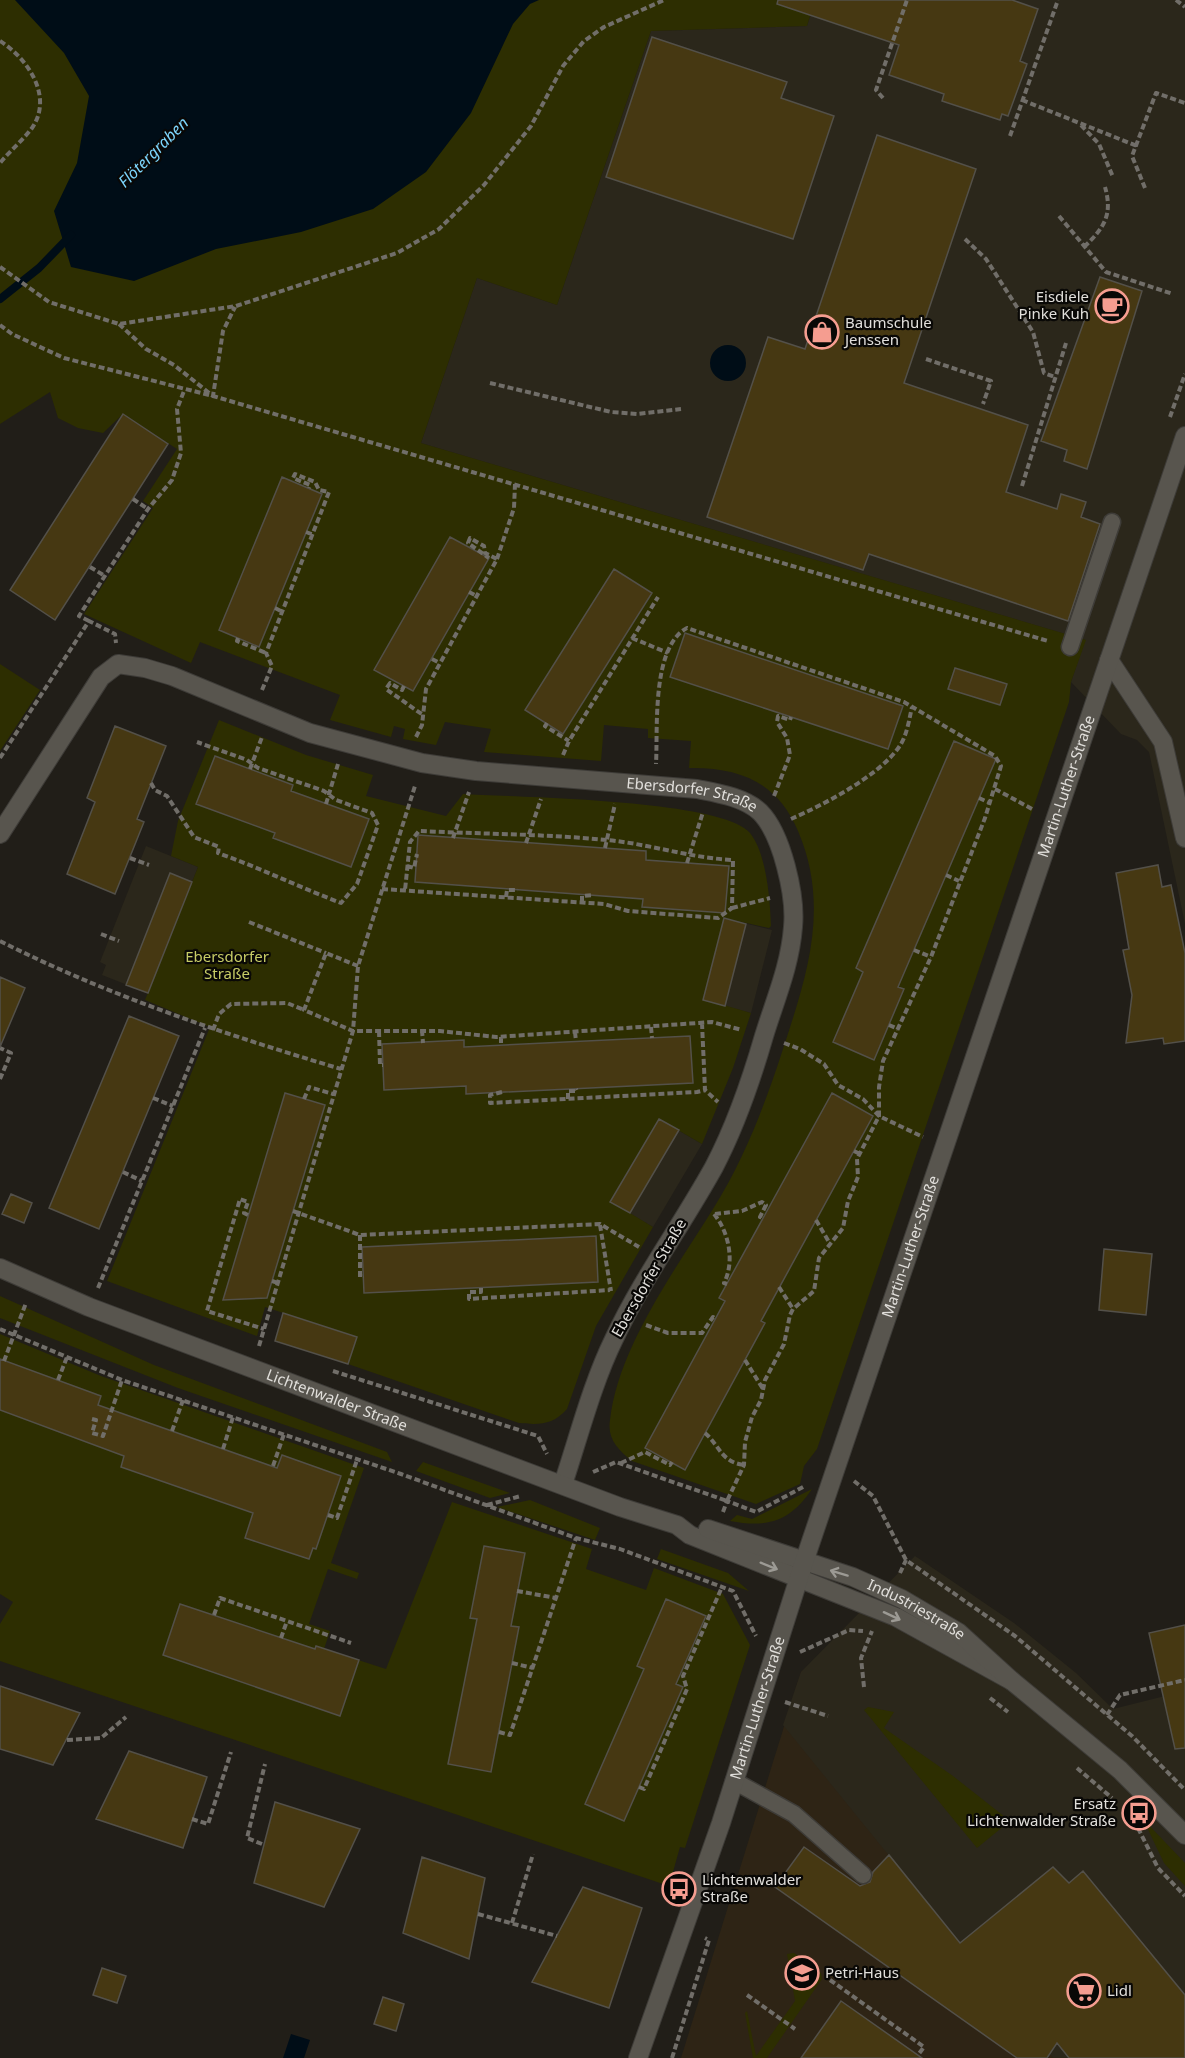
<svg xmlns="http://www.w3.org/2000/svg" width="1185" height="2058" font-family="'Noto Sans',sans-serif">
	<style>
		.commercial { fill: #2e2415 }
		.built { fill: #2b271b }
		.green { fill: #2d2e01 }
		.water { fill: #000d17 }
		.lines { fill: none; stroke-linecap: round; stroke-linejoin: round }
		.stream { stroke: #000d17; stroke-width: 8 }
		.building { fill: #463812; stroke: #535049; stroke-width: 1.5 }
		.lane-casing { stroke: #3e3c38; stroke-width: 19 }
		.street-casing { stroke: #3e3c38; stroke-width: 20 }
		.path { stroke: #716e69; stroke-width: 4; stroke-dasharray: 6 3; stroke-linecap: butt }
		.lane { stroke: #58554e; stroke-width: 16 }
		.street { stroke: #58554e; stroke-width: 18 }
		.oneway { stroke: #9c9a94 }
		.labels { text-anchor: middle; stroke-width: 4.5; stroke-linejoin: round; paint-order: stroke }
		.poi-label { font-size: 15px; fill: #e1dfdb; stroke: #090806; text-anchor: start }
		.street-label { font-size: 15px; fill: #e1dfdb; stroke: #090806 }
		.park-label { font-size: 15px; fill: #c7cc66; stroke: #090806 }
		.water-label { font-size: 16px; font-style: italic; fill: #7cd4fb; stroke: #090806 }
	</style>
	<rect width="100%" height="100%" fill="#211e18"/>
	<path class="commercial" d="M836 1644 1185 2058H681L801 1672Z"/>
	<path class="built" d="M815 0H1185V924L1149 752 1137 740 1121 734 1071 682 1085 640 421 443 477 278 557 305 651 31 807 26Z
		M146 846 198 867 148 993 102 975 106 965 100 962Z
		M724 918 772 930 751 1013 703 1000Z
		M659 1119 702 1144 653 1227 610 1202Z
		M915 1556 1014 1623 1076 1673 1113 1709 1185 1691V2058H1053L783 1725 801 1672Z"/>
	<path class="green" d="M0 0H815L807 26 651 31 557 305 477 278 421 443 1086 640 1071 682 1069 702 817 1449 804 1466 800 1484 756 1504 632 1461C618 1450 607 1439 610 1420 618 1348 675 1270 713 1209 744 1160 764 1107 782 1052 806 978 831 908 798 831 778 783 740 767 689 768L691 741 648 738V729L604 725 601 761 484 752 491 729 445 722 436 745 403 739 405 729 394 726 391 737 330 720 340 695 200 642 191 663 84 614 153 508 143 501 177 449 123 414 103 433 78 428 58 418 50 392 0 424Z
		M0 664 40 690 0 751Z
		M219 720 306 755 373 775 366 796 446 816 463 794C513 797 723 799 750 833 767 854 770 901 771 926L769 928 724 918 703 999 751 1013 733 1068 702 1144 659 1119 610 1201 653 1227 596 1326 567 1409C553 1425 539 1425 519 1423L348 1364 357 1337 265 1307 257 1336 107 1281 210 1027 145 1000 198 867 171 856 178 821Z
		M0 1296 154 1365 387 1452 392 1462 178 1388 0 1318Z
		M0 1334 101 1376 364 1468 331 1563 359 1573 357 1579 328 1569 309 1624 330 1631 324 1649 386 1669 452 1502 592 1549 586 1569 646 1590 654 1568 723 1594 750 1645 685 1848 680 1847 669 1886 0 1661V1624L13 1602 0 1594Z
		M423 1462 510 1493 490 1498 416 1471Z
		M812 1489C790 1522 767 1528 730 1521L737 1515 752 1519Z
		M530 1500 600 1528 595 1540 497 1507Z
		M661 1549 728 1573 749 1591 657 1559Z
		M868 1707 894 1712 884 1728 953 1776 1010 1821 977 1848 864 1710Z
		M1143 1819 1185 1863V1886L1164 1863Z
		M794 1953 821 1973 822 1979 767 2058H753L745 2013 747 2011 756 2056 795 2001 787 1954Z"/>
	<path class="water" d="M15 0H539L530 4 513 24 471 113 426 172 373 209 301 232 216 249 134 281 71 267 54 211 77 163 89 96 64 53Z
		M710 363a18 18 0 1 1 36 0a18 18 0 1 1-36 0Z
		M291 2034 310 2040 304 2058H283Z"/>
	<g class="lines">
		<path class="stream" d="M0 299 39 268 71 235"/>
	</g>
	<path class="building" d="M778 0H1012L1038 9 1020 61 1027 64 1008 116 1002 114 1000 120 942 101 944 94 889 75 899 45 777 4Z
		M652 37 787 82 781 98 834 116 793 239 606 177Z
		M877 135 976 169 904 383 1028 425 1006 492 1057 509 1061 494 1086 502 1081 517 1100 524 1068 621 869 554 863 570 707 517 768 337 805 349Z
		M1100 277 1142 291 1087 469 1064 461 1067 450 1041 441Z
		M123 414 168 444 55 620 10 590Z
		M282 477 322 494 259 647 219 630Z
		M450 537 489 558 413 691 374 670Z
		M614 569 652 593 563 734 525 710Z
		M685 633 903 706 888 749 670 677Z
		M955 668 1007 684 1000 705 948 689Z
		M115 726 166 746 137 819 144 822 115 894 67 874 95 802 87 798Z
		M954 741 996 759 898 987 904 989 874 1060 833 1042 863 972 856 968Z
		M215 756 293 785 291 791 369 819 351 867 273 838 275 833 196 804Z
		M418 835 646 851V860L729 866 725 913 642 907 643 899 415 882Z
		M1158 865 1162 887 1171 885 1185 953V1041L1164 1044 1163 1038 1126 1043 1132 995 1123 950 1129 949 1116 873Z
		M170 873 192 882 148 993 126 985Z
		M724 918 746 924 725 1006 703 1000Z
		M0 977 25 988 0 1047Z
		M129 1016 179 1036 99 1229 49 1208Z
		M690 1036 693 1083 466 1094V1086L384 1090 382 1044 464 1040V1047Z
		M285 1093 325 1105 272 1281 267 1298 223 1300Z
		M832 1093 873 1116 761 1321 765 1323 685 1470 645 1448 725 1301 719 1298Z
		M659 1119 679 1130 630 1213 610 1202Z
		M11 1194 32 1203 24 1223 2 1214Z
		M596 1236 598 1282 364 1293 362 1247Z
		M1104 1249 1152 1254 1146 1315 1099 1310Z
		M283 1313 357 1337 348 1364 275 1341Z
		M0 1359 101 1396 98 1405 277 1468 282 1455 341 1476 316 1549 313 1548 309 1559 245 1538 253 1513 121 1467 124 1456 0 1410Z
		M484 1546 525 1553 511 1626 519 1627 491 1772 448 1764 477 1619 470 1618Z
		M666 1599 706 1616 676 1684 683 1687 624 1821 585 1804 644 1669 637 1666Z
		M180 1604 315 1649 316 1646 359 1660 340 1716 163 1655Z
		M1185 1625V1748L1175 1749 1149 1633Z
		M0 1686 80 1713 53 1765 0 1749Z
		M129 1751 207 1777 183 1848 96 1819Z
		M275 1802 360 1829 324 1907 254 1883Z
		M804 1847 860 1886 870 1882 873 1872 889 1855 960 1943 1053 1867 1069 1883 1083 1871 1185 1995V2058H1069L1057 2043 1047 2058H1017L775 1887Z
		M422 1857 485 1878 469 1959 403 1933Z
		M583 1887 642 1908 609 2008 532 1982Z
		M102 1968 126 1976 117 2003 93 1995Z
		M383 1997 404 2004 396 2031 374 2024Z
		M841 2001 922 2058H801Z"/>
	<g class="lines">
		<defs>
			<path id="lane" d="M1070 647 1112 522
				M734 1781 794 1814 863 1875"/>
			<g id="street">
				<path d="M1109 660 1163 742 1185 838"/>
				<path id="s1" d="M0 834 101 677 118 664 145 668 172 676 310 733 422 763 476 771 697 789C717 793 744 797 760 812 782 834 796 896 793 927 790 966 775 1000 764 1036 751 1081 736 1125 714 1167 682 1225 642 1279 614 1339 592 1384 579 1436 563 1484"/>
				<path id="s2" d="M0 1268 89 1307 620 1507 677 1525 690 1535 896 1617 1012 1681"/>
				<path id="s3" d="M708 1529 853 1577 902 1599 958 1632 1012 1681 1120 1770 1185 1835"/>
				<path id="s4" d="M638 2058 721 1823 804 1562 1185 436"/>
			</g>
		</defs>
		<use href="#lane" class="lane-casing"/>
		<use href="#street" class="street-casing"/>
		<path class="path" d="M1176 0 1185 7
			M0 41C27 58 54 96 32 128 23 140 10 151 0 163
			M883 98 876 90 907 0
			M1022 100 1137 146
			M1081 125 1099 144 1113 177
			M1010 136 1058 0
			M1145 188 1132 156 1156 93 1185 103
			M1059 216 1106 272 1173 294
			M965 239 986 259 1033 332 1044 373 1055 377
			M1084 247C1104 228 1113 215 1105 187
			M0 267 49 302 119 324 236 306 397 253 439 229 484 185 531 126 563 66 584 41 604 27 664 0
			M119 324 146 349 174 365 213 396 223 331 235 307
			M0 325 12 334 64 358 213 396 1048 641
			M926 359 991 381 983 404
			M490 383 611 412 637 414 681 409
			M1170 417 1185 374
			M1022 486 1066 343
			M133 499 148 509
			M306 532 314 535
			M497 559 514 508 515 484
			M90 567 105 576
			M469 592 477 596
			M275 608 283 612
			M89 621 79 616 148 509 172 480 181 453 177 409 184 391
			M238 638 237 641 266 653
			M632 638 668 653
			M432 659 440 663
			M404 686 402 690 390 683 386 689 423 715
			M262 690 272 666 266 653 329 492 319 490 315 482 295 474 293 478 310 485 309 488
			M547 723 545 726 569 741
			M416 737 422 725 426 689 497 559 485 553 484 546 470 538 468 543 489 558
			M563 755 569 741 658 597
			M0 758 89 621 115 634 116 643
			M250 769 262 737
			M151 783 155 790 167 796 194 837 219 847 218 853C260 868 299 887 341 903L357 884 378 825 372 813 336 800 324 791 258 768 247 760 197 742
			M995 789 1034 810
			M774 796 790 755 787 738 777 722 778 716 790 720 791 717
			M979 798 990 803
			M326 804 338 764
			M791 819C823 805 879 776 899 747 907 736 909 720 912 707
			M453 838 469 792
			M526 843 541 799
			M605 848 615 804
			M130 858 149 865
			M687 863 703 812
			M407 866 414 868 417 854
			M946 875 959 881
			M382 889 604 904 628 911 718 918 732 908 733 860C690 858 650 844 607 840 545 834 481 834 419 831L410 842 405 890
			M506 897 507 890H518
			M582 902V896L593 895
			M732 908 770 898
			M249 922 326 953
			M101 934 119 941
			M0 941C109 996 224 1034 341 1069
			M914 950 931 957
			M358 966 326 953 304 1010 353 1031H440L496 1037 712 1022 742 1030
			M702 1023 705 1090 718 1102
			M889 1025 898 1029
			M651 1027 652 1038
			M213 1030 219 1014 231 1004 287 1003 304 1010
			M422 1030 423 1043
			M379 1031 380 1065H383
			M575 1032 576 1041
			M501 1037V1045
			M784 1043 800 1049 824 1064 838 1085 863 1099 879 1116 923 1137
			M0 1079 11 1053 0 1048
			M502 1092 490 1095V1103L697 1092 705 1090
			M153 1098 173 1106
			M304 1099 309 1087 333 1094
			M568 1099V1091H577L576 1089
			M854 1151 860 1154
			M123 1172 142 1181
			M293 1211 360 1235 600 1224 639 1247
			M714 1214C729 1232 735 1262 724 1283L727 1284
			M715 1214 742 1211 762 1202 766 1205 760 1217 763 1218
			M248 1215 244 1213 248 1202 240 1199 207 1311 264 1329
			M816 1220 829 1242
			M600 1225 611 1291
			M360 1235V1277L363 1276
			M272 1281 278 1283
			M779 1287 793 1309
			M98 1288 205 1028
			M481 1288V1292H469V1299L610 1290
			M646 1325 668 1333H702L713 1317 716 1319
			M0 1329 122 1380 401 1474 576 1538 620 1549 733 1591 756 1636
			M259 1346 353 1031 358 966 415 786
			M745 1360 763 1389
			M4 1361 26 1303
			M333 1371 538 1436 547 1454
			M58 1380 67 1357
			M92 1419 96 1420 92 1433 103 1436 122 1380
			M172 1431 183 1400
			M705 1433C720 1446 721 1462 744 1465
			M223 1449 233 1417
			M621 1463 645 1452 670 1465 672 1462
			M273 1466 284 1434
			M593 1472 616 1462 727 1501 744 1465 745 1442 752 1417 761 1400 765 1380 784 1344 790 1315 793 1309 814 1291 819 1258 843 1228 848 1201 858 1177 857 1159 879 1116V1087L883 1061 931 957 985 818 1001 766 995 756 904 702 687 628C651 647 658 730 656 764
			M854 1481 873 1496 906 1560 1015 1636 1132 1736 1185 1790
			M487 1505 521 1496
			M723 1512 727 1501 756 1512 805 1486
			M328 1515 337 1518 357 1460
			M900 1573 906 1560
			M517 1591 556 1598
			M214 1615 220 1598 351 1643
			M281 1638 287 1621
			M800 1652 849 1630 863 1631
			M512 1663 533 1668
			M864 1687 861 1658 872 1631
			M990 1698 1008 1712
			M785 1702 828 1716
			M1107 1715 1120 1695 1185 1680
			M499 1732 510 1735 576 1538
			M67 1740 101 1738 126 1717
			M1077 1768 1112 1798
			M639 1787 644 1789 687 1689 683 1676 722 1587
			M192 1819 208 1824 231 1752
			M1134 1820 1158 1868 1185 1896
			M262 1844 247 1838 265 1764
			M478 1914 557 1936
			M512 1923 533 1854
			M830 1980 924 2047 918 2055
			M747 1995 795 2029
			M672 2058 709 1940 705 1938"/>
		<use href="#lane" class="lane"/>
		<use href="#street" class="street"/>
	</g>
	<defs><path id="oneway-shaft" d="M-6 0H5M1.5-3L5.5 0L1.5 3" fill="none" stroke-width="1.6" stroke-linecap="round" stroke-linejoin="round" transform="scale(1.5)"/></defs>
	<g class="oneway">
		<use href="#oneway-shaft" transform="translate(769 1566) rotate(22)"/>
		<use href="#oneway-shaft" transform="translate(839 1573) rotate(-163)"/>
		<use href="#oneway-shaft" transform="translate(892 1616) rotate(25)"/>
	</g>
	<defs>
		<symbol id="cafe-ring" viewBox="-11 -11 22 22"><circle r="9.5" fill="#090806" stroke="#f59d90" stroke-width="1.5"/><path d="M-5.5-4.5H6V0H3Q3 3.5 0 3.5H-2.5Q-5.5 3.5-5.5 0ZM3-3.2v2h1.7v-2ZM-6 4.5H4V6H-6Z" fill="#f59d90"/></symbol>
		<symbol id="shop-ring" viewBox="-11 -11 22 22"><circle r="9.5" fill="#090806" stroke="#f59d90" stroke-width="1.5"/><path d="M-5-2.5h2.3a2.7 3.5 0 0 1 5.4 0H5L5.5 6h-11ZM-1.5-2.5h3a1.5 2.3 0 0 0-3 0Z" fill="#f59d90"/></symbol>
		<symbol id="bus-ring" viewBox="-11 -11 22 22"><circle r="9.5" fill="#090806" stroke="#f59d90" stroke-width="1.5"/><path d="M-5-6H5V4H4V6H2V4H-2V6H-4V4H-5ZM-3.5-4V0h7V-4ZM-3.5 1.2v1.5H-2V1.2ZM2 1.2v1.5H3.5V1.2Z" fill="#f59d90"/></symbol>
		<symbol id="school-ring" viewBox="-11 -11 22 22"><circle r="9.5" fill="#090806" stroke="#f59d90" stroke-width="1.5"/><path d="M0-5L7-2L0 1L-7-2ZM-4 1L0 2.5L4 1V4Q0 6-4 4Z" fill="#f59d90"/></symbol>
		<symbol id="supermarket-ring" viewBox="-11 -11 22 22"><circle r="9.5" fill="#090806" stroke="#f59d90" stroke-width="1.5"/><path d="M-6-5.5h2.5l.6 2H6L4.5 2H-2.5L-4.4-4H-6ZM-1.5 3.2a1.3 1.3 0 1 0 .1 0ZM3 3.2a1.3 1.3 0 1 0 .1 0Z" fill="#f59d90"/></symbol>
	</defs>
	<g fill-rule="evenodd">
		<use href="#cafe-ring" x="1093" y="287" width="38" height="38"/>
		<use href="#shop-ring" x="803" y="313" width="38" height="38"/>
		<use href="#bus-ring" x="1120" y="1794" width="38" height="38"/>
		<use href="#bus-ring" x="660" y="1870" width="38" height="38"/>
		<use href="#school-ring" x="783" y="1954" width="38" height="38"/>
		<use href="#supermarket-ring" x="1065" y="1972" width="38" height="38"/>
	</g>
	<g class="labels">
		<g class="poi-label">
			<text x="1089" y="302" text-anchor="end">Eisdiele<tspan x="1089" dy="17">Pinke Kuh</tspan></text>
			<text x="845" y="328">Baumschule<tspan x="845" dy="17">Jenssen</tspan></text>
			<text x="1116" y="1809" text-anchor="end">Ersatz<tspan x="1116" dy="17">Lichtenwalder Straße</tspan></text>
			<text x="702" y="1885">Lichtenwalder<tspan x="702" dy="17">Straße</tspan></text>
			<text x="825" y="1978">Petri-Haus</text>
			<text x="1107" y="1996">Lidl</text>
		</g>
		<g class="street-label">
			<text dy="5" stroke="none"><textPath href="#s4" startOffset="1342">Martin-Luther-Straße</textPath></text>
			<text dy="5" stroke="none"><textPath href="#s1" startOffset="801">Ebersdorfer Straße</textPath></text>
			<text dy="5" stroke="none"><textPath href="#s4" startOffset="856">Martin-Luther-Straße</textPath></text>
			<text transform="translate(649 1278) rotate(-60)" y="5">Ebersdorfer Straße</text>
			<text dy="5" stroke="none"><textPath href="#s2" startOffset="362">Lichtenwalder Straße</textPath></text>
			<text dy="5" stroke="none"><textPath href="#s3" startOffset="224">Industriestraße</textPath></text>
			<text dy="5" stroke="none"><textPath href="#s4" startOffset="370">Martin-Luther-Straße</textPath></text>
		</g>
		<g class="park-label">
			<text x="227" y="962">Ebersdorfer<tspan x="227" dy="17">Straße</tspan></text>
		</g>
		<g class="water-label">
			<text transform="translate(153 152) rotate(-45)" y="6">Flötergraben</text>
		</g>
	</g>
</svg>
